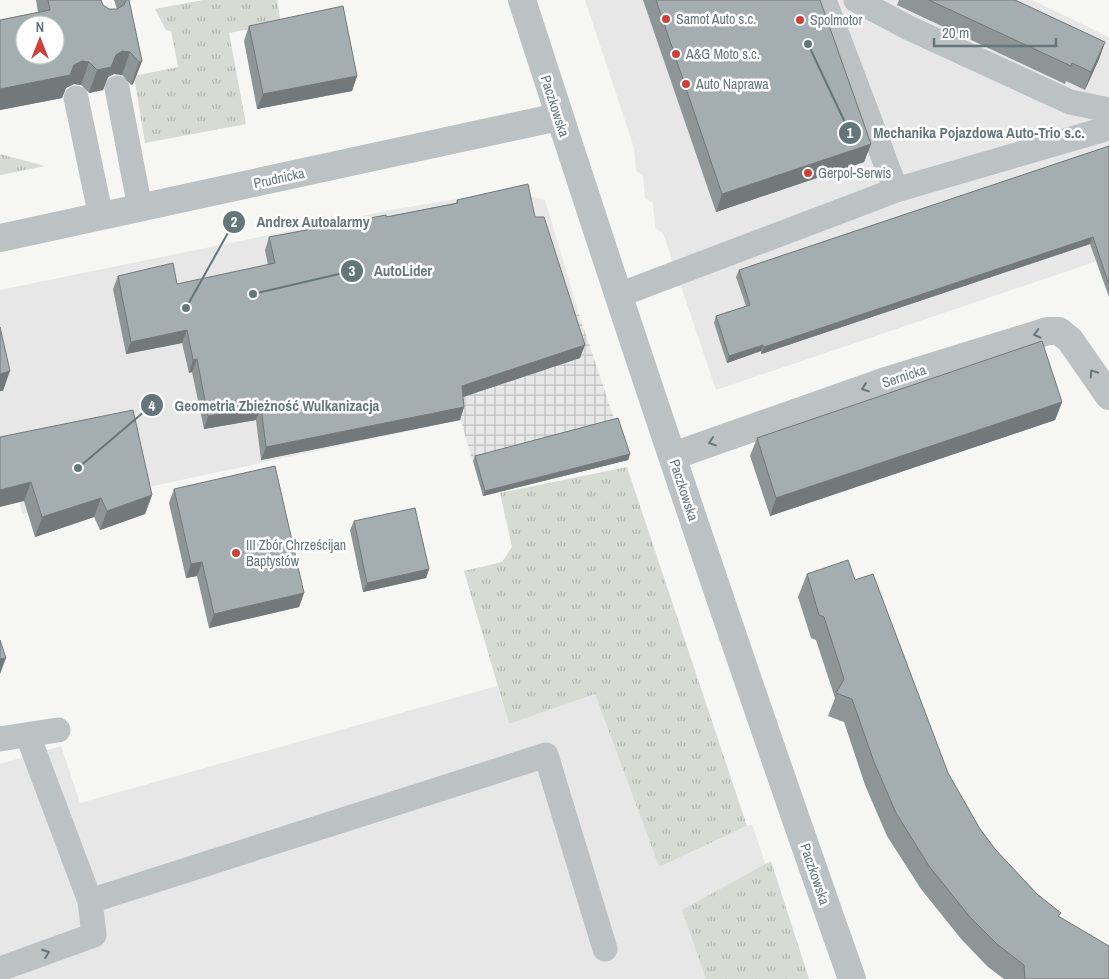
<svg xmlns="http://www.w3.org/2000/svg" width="1109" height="979" font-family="'Archivo Narrow',sans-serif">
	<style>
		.built { fill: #e7e7e7 }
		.industrial { fill: url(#industrial-grid) }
		.grass { fill: url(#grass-tufts) }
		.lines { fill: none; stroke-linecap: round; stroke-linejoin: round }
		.service { stroke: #bcc1c3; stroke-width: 25 }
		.minor { stroke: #bcc1c3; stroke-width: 28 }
		.wall { fill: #8d9597 }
		.shaded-wall { fill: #73797b }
		.building { fill: #a4adb0; stroke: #73797b; fill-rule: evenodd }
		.oneway { stroke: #65767b }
		.poi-dot { fill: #ce403c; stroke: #fff; stroke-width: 2 }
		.labels { text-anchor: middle; stroke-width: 5; stroke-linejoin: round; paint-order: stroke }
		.poi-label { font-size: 14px; fill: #65767b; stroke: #fff; text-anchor: start }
		.street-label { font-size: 14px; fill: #65767b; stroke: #fff }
		.leader { fill: none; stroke: #65767b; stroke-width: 2 }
		.callout-dot { fill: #65767b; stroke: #fff; stroke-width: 2 }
		.mark-label { font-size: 15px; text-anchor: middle; font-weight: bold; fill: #fff }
		.callout-label { font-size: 15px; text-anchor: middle; font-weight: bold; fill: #65767b; stroke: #fff; stroke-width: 5; stroke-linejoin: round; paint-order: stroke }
	</style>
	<defs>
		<pattern id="industrial-grid" width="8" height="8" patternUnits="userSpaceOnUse" patternTransform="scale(1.25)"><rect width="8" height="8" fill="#e7e7e7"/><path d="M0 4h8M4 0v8" fill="none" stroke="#bfc0c0"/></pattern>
		<pattern id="grass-tufts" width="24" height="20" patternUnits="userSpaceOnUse" patternTransform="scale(1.25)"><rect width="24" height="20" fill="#d7dbd3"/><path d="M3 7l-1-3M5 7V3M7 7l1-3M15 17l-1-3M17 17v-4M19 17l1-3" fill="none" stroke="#b2b6b0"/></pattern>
	</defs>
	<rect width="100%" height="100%" fill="#f6f6f4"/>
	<path class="built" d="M585 0H1032L1109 37V257L716 390 663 233 655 228 653 203 645 198 643 175 636 171 634 148Z
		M508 191 545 200 579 314 444 364 460 420 23 514 16 493 0 497V290L396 209Z
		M497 686 509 724 595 694 659 867 752 824 804 979H0V764L61 746 80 803Z"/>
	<path class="industrial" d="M579 314 628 460 483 496 444 364Z"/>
	<path class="grass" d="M203 0H277L281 23 229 33 246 124 145 143 134 76 178 67 171 31 166 30 155 9Z
		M0 154 45 166 0 175Z
		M627 467 747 826 659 867 595 694 509 724 464 571 502 562 512 547 500 493Z
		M771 861 809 979H706L682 910Z"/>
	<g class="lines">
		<path class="service" d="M824 0 896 190
			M856 0 909 28 1070 102 1109 110
			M117 88 140 208
			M76 98 101 217
			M619 295 896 190 1109 128
			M0 739 58 730
			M90 901 546 755 605 949
			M0 969 94 935 90 901 28 736"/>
		<path class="minor" d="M522 0C628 328 737 654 852 979
			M0 238 558 117
			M673 456 883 382 1048 331H1059L1070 340 1109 396"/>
	</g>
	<path class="wall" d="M36 0H101L103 5 109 9H117L114 0H129L142 61 133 84 131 85 122 75 114 74 108 77 103 90 89 93 81 85 74 84 66 88 62 98 0 110V20L38 12Z
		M643 0H820L871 144 864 162 716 212Z
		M899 0H1015L1105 42 1099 59 1085 90 1066 81 1065 84 897 5Z
		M249 26 357 76 352 91 257 109 244 41Z
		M1109 146V297L1090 244 761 354V351L727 363 714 323 716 316 746 306 736 277 739 270Z
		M457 200 535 217 580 358 463 397 464 407 460 420 261 460 256 420 204 429 192 372 189 373 182 343 126 354 113 289 118 276 177 284 268 265 265 250 269 237 386 217 456 203Z
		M1062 402 1055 420 770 516 750 456 757 438Z
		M0 437 152 495 145 514 100 530 94 517 35 537 24 501Z
		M630 454 628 460 483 496 473 461 475 456Z
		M174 489 304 593 299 607 209 628 197 576 186 578 169 503Z
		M354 521 429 569 426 578 363 592 350 530Z
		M807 574 855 580 948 773 980 829 995 849 1037 894 1059 917 1109 979H1004L988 967 962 940 921 889 887 836 865 785 844 722 828 716 835 698 816 640 811 638 798 597Z"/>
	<path class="shaded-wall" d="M1105 42 1099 59 1085 90 1091 72Z
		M122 51 130 52 122 75 114 74 108 77 103 90 89 93 97 70 116 55Z
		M82 61 89 62 81 85 74 84 66 88 62 98 0 110V89L74 65Z
		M142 61 133 84 131 85 139 62Z
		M357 76 352 91 257 109 263 94Z
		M871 144 864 162 716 212 722 194Z
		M1093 237 1090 244 761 354 764 347Z
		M187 330 182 343 126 354 131 342Z
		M585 345 580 358 457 399 462 386Z
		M763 345 761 351 727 363 729 356Z
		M197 359 192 372 189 373 193 360Z
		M10 371 3 391H0V374Z
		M1062 402 1055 420 770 516 776 498Z
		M261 407 256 420 204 429 208 416Z
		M464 407 460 420 261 460 266 447Z
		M630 454 628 460 483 496 485 491Z
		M31 482 24 501 0 507V490Z
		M152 495 145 514 100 530 107 511Z
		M101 498 94 517 35 537 42 517Z
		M202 562 197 576 186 578 191 564Z
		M429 569 426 578 363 592 367 583Z
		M304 593 299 607 209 628 214 614Z
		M6 658 0 674V659Z"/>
	<path class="building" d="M48 0H101L103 5 109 9H117L124 5 126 0H129L142 61 139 62 130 52 122 51 116 55 111 67 97 70 89 62 82 61 74 65 70 75 0 89V20L50 10ZM25 25H55V55H25Z
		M656 0H820L871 144 722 194Z
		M929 0H1015L1105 42 1091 72 1072 63 1071 66Z
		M343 6 357 76 263 94 249 26Z
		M1109 146V285L1093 237 764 347 763 345 729 356 716 316 750 305 739 270Z
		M528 184 535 217H544L585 345 462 386 464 407 266 447 261 407 208 416 197 359 193 360 187 330 131 342 118 276 173 263 177 284 275 263 269 237 386 215V217L458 203 457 200Z
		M0 327 10 371 0 374Z
		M1042 341 1062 402 776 498 757 438Z
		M133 410 152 495 107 511 101 498 42 517 31 482 0 490V437Z
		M618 418 630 454 485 491 475 456Z
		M275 466 304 593 214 614 202 562 191 564 174 489Z
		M415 508 429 569 367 583 354 521Z
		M848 560 855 580 873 574 948 773 980 829 995 849 1037 894 1061 913 1058 916 1109 946V979H1025L1024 965 997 944 970 917 929 866 896 813 874 762 852 699 836 693 844 679 824 617 819 615 807 574Z
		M0 640 6 658 0 659Z"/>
	<defs><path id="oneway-chevron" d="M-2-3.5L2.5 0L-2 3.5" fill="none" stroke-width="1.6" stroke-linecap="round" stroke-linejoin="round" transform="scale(1.25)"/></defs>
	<g class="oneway">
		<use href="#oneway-chevron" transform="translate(1037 334) rotate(166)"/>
		<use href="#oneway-chevron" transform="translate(1093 373) rotate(-124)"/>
		<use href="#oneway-chevron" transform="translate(865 388) rotate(161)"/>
		<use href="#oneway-chevron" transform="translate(712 442) rotate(162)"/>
		<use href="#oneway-chevron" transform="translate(46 953) rotate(-20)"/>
	</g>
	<g class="poi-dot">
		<circle cx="666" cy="19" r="5"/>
		<circle cx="800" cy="20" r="5"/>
		<circle cx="676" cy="54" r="5"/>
		<circle cx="686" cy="84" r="5"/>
		<circle cx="808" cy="173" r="5"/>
		<circle cx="236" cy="553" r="5"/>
	</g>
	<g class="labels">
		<g class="poi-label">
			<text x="676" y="24">Samot Auto s.c.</text>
			<text x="810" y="25">Spolmotor</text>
			<text x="686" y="59">A&amp;G Moto s.c.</text>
			<text x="696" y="89">Auto Naprawa</text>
			<text x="818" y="178">Gerpol-Serwis</text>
			<text x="246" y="550">III Zbór Chrześcijan<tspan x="246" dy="16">Baptystów</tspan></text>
		</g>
		<g class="street-label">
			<text transform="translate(555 106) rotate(72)" y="5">Paczkowska</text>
			<text transform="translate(279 178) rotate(-12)" y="5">Prudnicka</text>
			<text transform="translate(904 376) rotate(-18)" y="5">Sernicka</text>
			<text transform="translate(684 490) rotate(72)" y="5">Paczkowska</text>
			<text transform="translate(815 874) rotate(71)" y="5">Paczkowska</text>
		</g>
	</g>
	<path class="leader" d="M808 44L850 133M186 308L234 222M253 294L352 271M78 468L152 405"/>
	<g class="callout-dot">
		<circle cx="808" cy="44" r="5"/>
		<circle cx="186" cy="308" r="5"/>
		<circle cx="253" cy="294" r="5"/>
		<circle cx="78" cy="468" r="5"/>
		<circle cx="850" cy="133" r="12"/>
		<circle cx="234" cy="222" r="12"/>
		<circle cx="352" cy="271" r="12"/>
		<circle cx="152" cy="405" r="12"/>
	</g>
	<g class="mark-label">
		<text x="850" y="138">1</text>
		<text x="234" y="227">2</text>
		<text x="352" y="276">3</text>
		<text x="152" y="411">4</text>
	</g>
	<g class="callout-label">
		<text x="979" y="138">Mechanika Pojazdowa Auto-Trio s.c.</text>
		<text x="313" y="227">Andrex Autoalarmy</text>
		<text x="403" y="276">AutoLider</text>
		<text x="277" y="411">Geometria Zbieżność Wulkanizacja</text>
	</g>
	<g transform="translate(40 40)"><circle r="24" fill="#ffffff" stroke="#c1c8ca"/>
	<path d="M0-4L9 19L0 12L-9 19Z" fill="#ce403c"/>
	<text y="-8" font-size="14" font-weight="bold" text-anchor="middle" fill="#65767b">N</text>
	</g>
	<path d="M934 38v8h122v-8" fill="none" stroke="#65767b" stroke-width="2.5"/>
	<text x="942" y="38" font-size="15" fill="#65767b" stroke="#ffffff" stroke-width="4" paint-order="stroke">20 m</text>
</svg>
